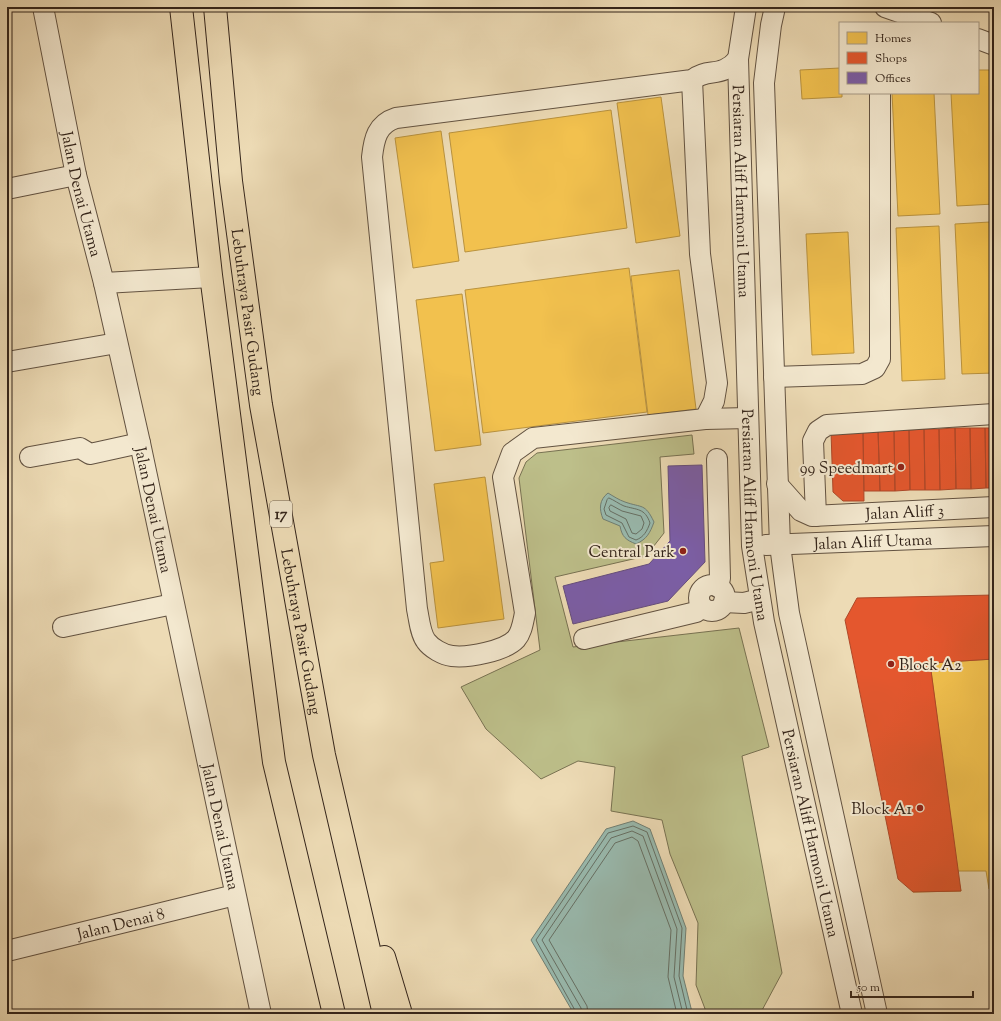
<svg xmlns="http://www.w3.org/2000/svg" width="1001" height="1021" font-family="'Sorts Mill Goudy',serif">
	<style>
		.green { fill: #bdbf8a; stroke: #787252 }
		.water { fill: #99bbb0; stroke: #707f74 }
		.homes { fill: #f2c14e; stroke: #b9923e }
		.shops { fill: #e4572e; stroke: #af4828 }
		.offices { fill: #7b5ea7; stroke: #654d7d }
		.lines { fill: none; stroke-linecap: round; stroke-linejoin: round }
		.shore { stroke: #667065; stroke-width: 1 }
		.minor-casing { stroke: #625241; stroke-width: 22 }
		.highway-casing { stroke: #33241a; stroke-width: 24 }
		.minor { stroke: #f3e8cf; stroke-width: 20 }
		.highway { stroke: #eddbb5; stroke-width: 22 }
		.poi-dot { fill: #8f2418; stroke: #f3e8cf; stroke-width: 1.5 }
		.labels { text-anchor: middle; stroke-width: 4; stroke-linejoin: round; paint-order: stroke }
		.shield { fill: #f3e8cf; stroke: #6d5f50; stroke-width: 1 }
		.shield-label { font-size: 15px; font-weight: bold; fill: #33241a }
		.street-label { font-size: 16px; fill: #33241a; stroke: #f3e8cf }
		.poi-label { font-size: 16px; fill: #33241a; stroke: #f3e8cf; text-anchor: end }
	</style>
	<rect width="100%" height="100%" fill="#eddbb5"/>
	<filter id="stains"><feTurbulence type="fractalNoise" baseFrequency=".005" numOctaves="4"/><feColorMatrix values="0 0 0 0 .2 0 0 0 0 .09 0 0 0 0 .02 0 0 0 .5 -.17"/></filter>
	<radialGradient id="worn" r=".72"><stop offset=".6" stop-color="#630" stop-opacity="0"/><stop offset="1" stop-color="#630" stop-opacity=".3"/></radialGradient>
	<path class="green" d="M692 435 694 454 660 457 664 533 646 556 555 577 573 647 739 628 769 747 742 756 782 973 760 1014H707L696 985 698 923 670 854 662 820 611 811 615 767 578 761 541 779 486 729 461 687 540 650 519 478 526 462 537 453Z"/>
	<path class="water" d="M608 493C613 496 619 500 625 502 642 508 645 503 654 522 650 533 647 539 636 544 626 540 622 537 620 526L603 519C599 509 599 500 608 493Z
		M633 821 650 829 686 928 683 976 692 1012 691 1014H574L531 940 606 829Z"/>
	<path class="homes" d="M840 68V93H842V97L802 99 800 70Z
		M978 70H994V204L957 206 951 93H978Z
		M892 93H934L940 214 898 216Z
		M661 97 680 236 636 243 617 103Z
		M611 110 627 228 465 252 449 133Z
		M441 131 459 261 413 268 395 138Z
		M990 222 994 304V373L962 374 955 224Z
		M939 226 945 379 902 381 896 228Z
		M848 232 854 353 812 355 806 234Z
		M629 268 647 412 483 433 465 290Z
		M679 270 696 409 648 415 631 276Z
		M462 294 481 445 435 451 416 300Z
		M485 477 504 619 438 628 430 563 444 561 434 484Z
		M905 612 922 712 908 713 905 699 891 701 893 713 880 715 860 629Z
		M994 659V889H989L986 871H957L930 663Z
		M922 712 961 891 913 892 880 715 893 713 896 725 910 723 908 713Z"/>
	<path class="shops" d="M955 428 956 489 940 490 939 429Z
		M955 428H970L971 489H956Z
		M970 428H985L986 488 971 489Z
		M985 428H994V488H986Z
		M924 429 925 490H910L909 430Z
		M924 429H939L940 490H925Z
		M878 430 880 491H864L863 431Z
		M878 430H894L895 491H880Z
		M894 430H909L910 490 895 491Z
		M831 431H863L864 501H843L833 492Z
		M994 595V659L930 663 961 891 913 892 898 879 845 620 857 598Z"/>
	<path class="offices" d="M702 465 705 562 668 601 573 624 563 586 649 564 670 541 668 466Z"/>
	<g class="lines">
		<path class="shore" d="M609 498C614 500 619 504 624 506 637 510 645 508 650 523 647 531 644 537 636 540L629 537 622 523 606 515 604 509 607 500Z
			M611 505 622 511 641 516 644 523 642 529 636 534 632 533 626 519 610 511 609 508Z
			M577 1014 536 940 608 833 633 826 647 832 682 928 679 976 688 1014
			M582 1014 581 1008 542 940 611 838 632 831 643 836 677 929 674 977 683 1014
			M588 1014 587 1006 549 940 615 843 632 837 638 841 671 930 668 977 677 1014"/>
		<defs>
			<g id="minor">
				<path id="s1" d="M43 7 76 175 104 283 140 443 261 1014"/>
				<path id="s2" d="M746 7 738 59 752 546 764 622 852 1014"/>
				<path d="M775 7 771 25 764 83 780 545 789 613 877 1014"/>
				<path d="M885 7 931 23"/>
				<path d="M978 39 994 45"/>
				<path d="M738 59C721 79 708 67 692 80L396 118C377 124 374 139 372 157L417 609C419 618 420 633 426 641 431 648 443 655 452 656 468 658 505 651 516 639 522 632 523 622 525 613L503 477 512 453 533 438 705 419 748 418"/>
				<path d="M692 80 700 254 717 383 714 401 705 419"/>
				<path d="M7 189 76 175"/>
				<path d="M104 283 211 277"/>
				<path d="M7 362 117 343"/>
				<path d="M774 377 862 374 875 368 880 359V93"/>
				<path d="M30 457 80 448 90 454 140 443"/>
				<path d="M717 459 720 578 718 587"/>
				<path id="s3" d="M777 484 801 511 812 516 994 507"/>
				<path d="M816 516 813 441 818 431 827 425 994 414"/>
				<path id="s4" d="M766 545 994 536"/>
				<circle cx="712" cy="598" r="13"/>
				<path d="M724 602 744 603 760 599"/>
				<path d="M63 627 173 604"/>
				<path d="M584 639 696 612 702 607"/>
				<path id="s5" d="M7 951 235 895"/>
			</g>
			<g id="highway">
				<path d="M181 7 211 275 274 762 334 1014"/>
				<path id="s6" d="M215 7 231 181 261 405 324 755 384 1014"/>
				<path d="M384 957 401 1014"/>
			</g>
		</defs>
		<use href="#minor" class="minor-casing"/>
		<use href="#highway" class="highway-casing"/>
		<use href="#minor" class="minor"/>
		<use href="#highway" class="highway"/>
	</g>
	<g class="poi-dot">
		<circle cx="901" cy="467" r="4"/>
		<circle cx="683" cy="551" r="4"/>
		<circle cx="891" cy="664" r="4"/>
		<circle cx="920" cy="808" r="4"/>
	</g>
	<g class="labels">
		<rect class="shield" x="270" y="501" width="22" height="26" rx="3"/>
		<g class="shield-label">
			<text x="281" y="519">17</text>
		</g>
		<g class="street-label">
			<text dy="6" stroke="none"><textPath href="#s2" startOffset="185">Persiaran Aliff Harmoni Utama</textPath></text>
			<text dy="6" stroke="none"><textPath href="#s1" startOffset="191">Jalan Denai Utama</textPath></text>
			<text dy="6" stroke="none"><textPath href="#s6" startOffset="307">Lebuhraya Pasir Gudang</textPath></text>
			<text dy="6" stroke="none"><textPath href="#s1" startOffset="515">Jalan Denai Utama</textPath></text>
			<text dy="6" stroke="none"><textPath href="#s3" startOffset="141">Jalan Aliff 3</textPath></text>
			<text dy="6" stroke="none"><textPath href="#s2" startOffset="509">Persiaran Aliff Harmoni Utama</textPath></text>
			<text dy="6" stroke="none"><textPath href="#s4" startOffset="107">Jalan Aliff Utama</textPath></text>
			<text dy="6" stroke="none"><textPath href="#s6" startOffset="631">Lebuhraya Pasir Gudang</textPath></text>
			<text dy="6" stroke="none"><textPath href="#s1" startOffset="839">Jalan Denai Utama</textPath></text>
			<text dy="6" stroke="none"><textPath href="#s2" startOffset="833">Persiaran Aliff Harmoni Utama</textPath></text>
			<text dy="6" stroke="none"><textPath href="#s5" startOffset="117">Jalan Denai 8</textPath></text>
		</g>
		<g class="poi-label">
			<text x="893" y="473">99 Speedmart</text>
			<text x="675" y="557">Central Park</text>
			<text x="899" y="670" text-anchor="start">Block A2</text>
			<text x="912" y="814">Block A1</text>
		</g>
	</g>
	<rect width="1001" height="1021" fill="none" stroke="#eddbb5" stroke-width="24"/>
	<rect x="8" y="8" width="985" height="1005" fill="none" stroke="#33241a" stroke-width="2"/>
	<rect x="12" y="12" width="977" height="997" fill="none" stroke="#33241a"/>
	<rect x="839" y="22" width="140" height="72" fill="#f3e8cf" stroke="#a69a87"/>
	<rect x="847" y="32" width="20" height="12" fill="#f2c14e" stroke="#a69a87"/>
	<text x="875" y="42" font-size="12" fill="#33241a">Homes</text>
	<rect x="847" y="52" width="20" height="12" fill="#e4572e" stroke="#a69a87"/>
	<text x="875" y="62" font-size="12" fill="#33241a">Shops</text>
	<rect x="847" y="72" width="20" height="12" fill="#7b5ea7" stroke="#a69a87"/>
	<text x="875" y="82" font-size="12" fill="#33241a">Offices</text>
	<path d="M851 991v6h122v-6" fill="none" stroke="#33241a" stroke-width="2"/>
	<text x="857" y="991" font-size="12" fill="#33241a" stroke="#f3e8cf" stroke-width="3" paint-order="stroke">50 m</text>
	<rect width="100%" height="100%" filter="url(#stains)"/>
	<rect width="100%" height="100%" fill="url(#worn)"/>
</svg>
